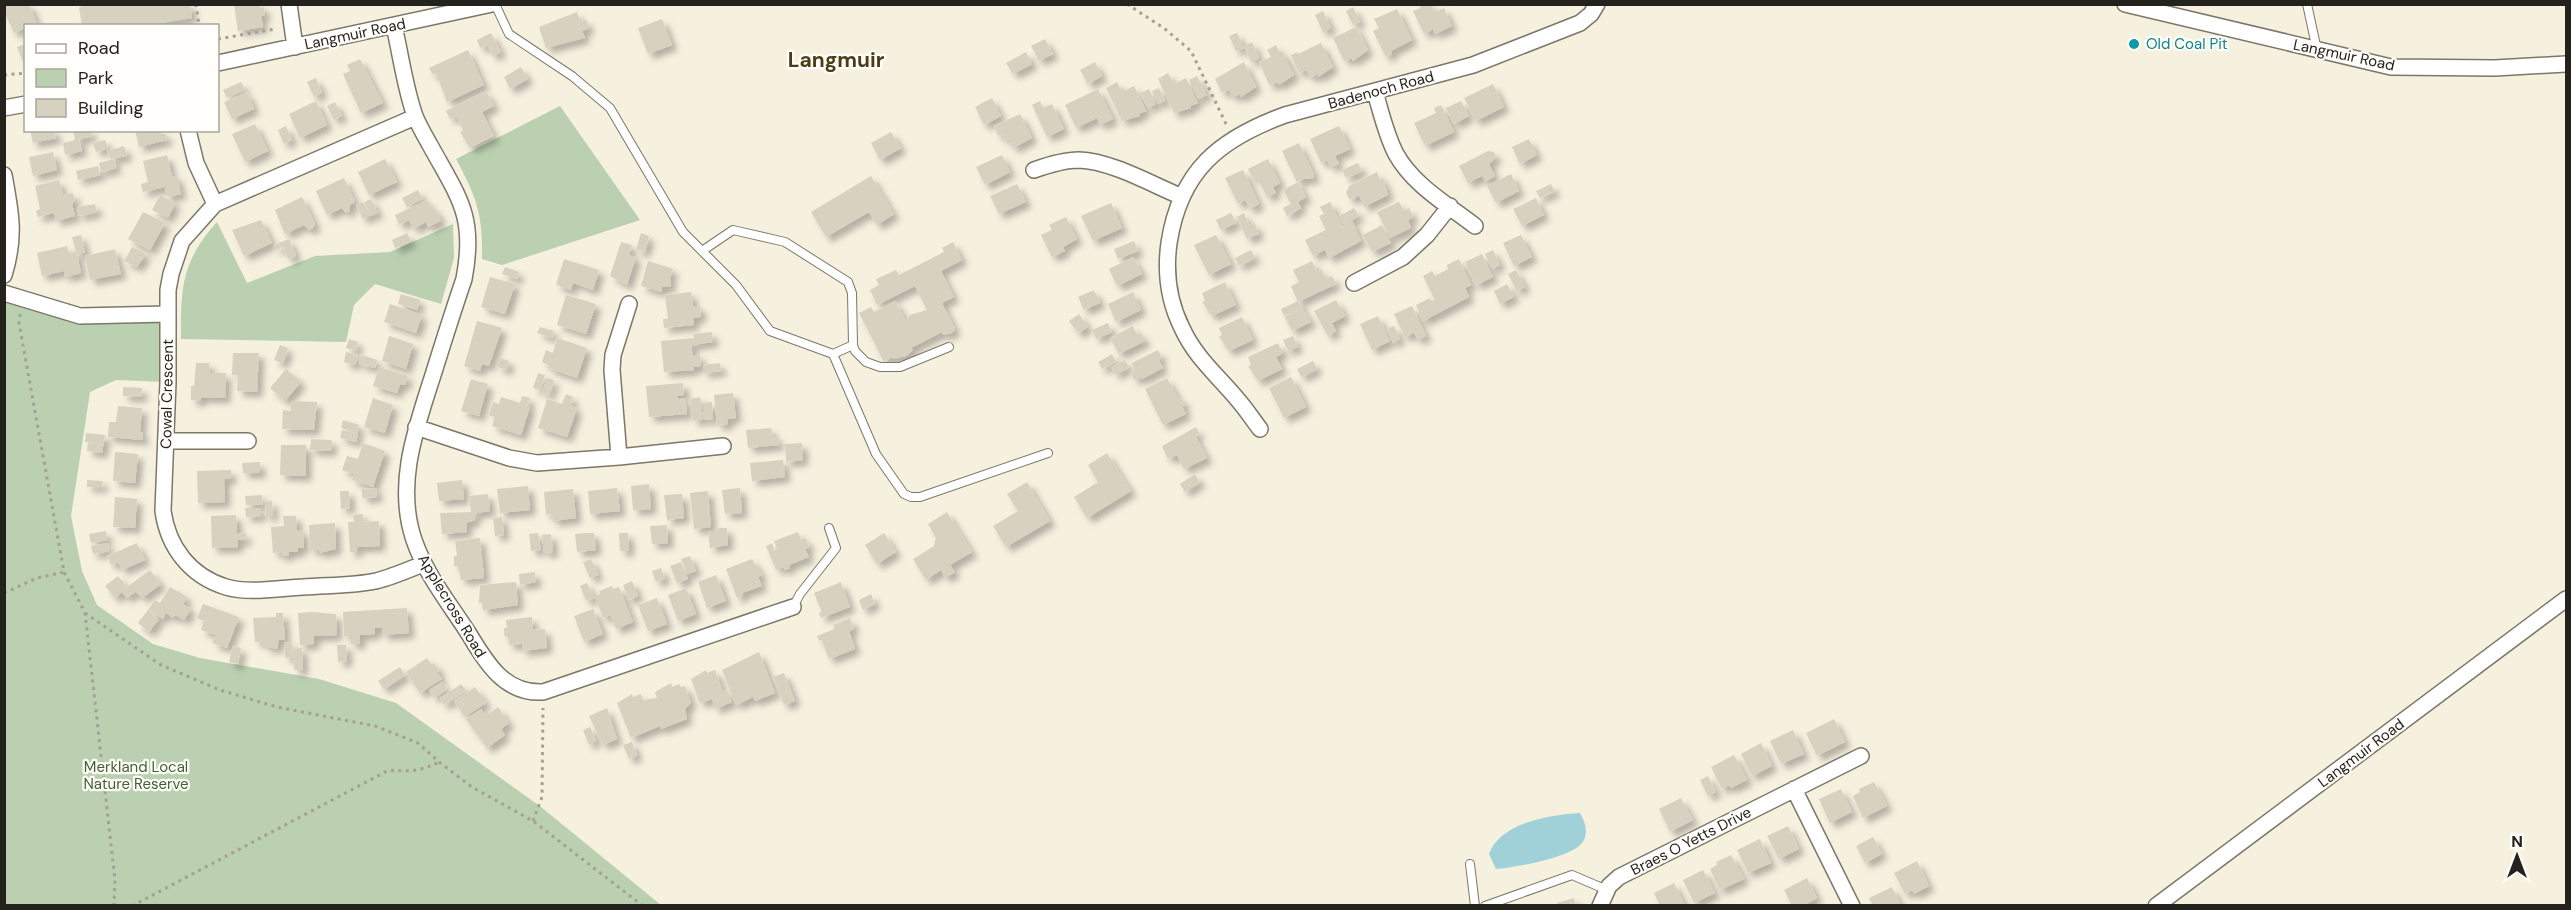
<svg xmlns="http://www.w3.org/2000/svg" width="2571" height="910" font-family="'DM Sans',sans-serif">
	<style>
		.green { fill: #bad0b0 }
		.water { fill: #a0d1d8 }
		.building { fill: #d7d1c0; filter: url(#shadow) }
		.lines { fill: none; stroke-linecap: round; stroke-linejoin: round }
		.service-casing { stroke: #7c7768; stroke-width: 10 }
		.minor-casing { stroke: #7c7768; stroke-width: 18 }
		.path { stroke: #a5a093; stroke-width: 3; stroke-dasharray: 3 4.5; stroke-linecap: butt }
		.service { stroke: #fff; stroke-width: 8 }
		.minor { stroke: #fff; stroke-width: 15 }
		.culture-dot { fill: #0f9aa8; stroke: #fffefa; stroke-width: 2 }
		.labels { text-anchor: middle; stroke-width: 4.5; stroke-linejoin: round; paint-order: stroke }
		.street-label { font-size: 15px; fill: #24221c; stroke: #fffefa }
		.culture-label { font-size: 15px; fill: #0d838f; stroke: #fffefa; text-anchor: start }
		.park-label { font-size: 15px; fill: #426132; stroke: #fffefa }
		.district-label { font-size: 21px; font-weight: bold; fill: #4c3d15; stroke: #fffefa }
	</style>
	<defs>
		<filter id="shadow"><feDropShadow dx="5.5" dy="5.5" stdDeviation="3" flood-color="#0004"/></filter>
	</defs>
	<rect width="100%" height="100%" fill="#f6f0df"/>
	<path class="green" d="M560 106 640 220 502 265 482 259C483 215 477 198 456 159Z
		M217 222 247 283 315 256 390 252 453 224 454 258 441 304 375 284 354 305 346 342 181 339C181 288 181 262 217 222Z
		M4 293 80 316 167 314 168 382 116 380 90 392 71 516 82 571 97 605 153 644 200 658 319 679 396 703 541 807 661 905H5Z"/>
	<path class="water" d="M1580 813C1585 822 1588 830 1584 840 1575 858 1515 867 1496 869L1489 854C1501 822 1550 815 1580 813Z"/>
	<path class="building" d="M4 4H29L37 24 26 26V28L14 33 4 11Z
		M94 4H190L192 18 142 26H82L79 7Z
		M234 4H260V8L264 7 265 16H261L263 27 238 31Z
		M1419 4H1431L1435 12 1444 8 1452 26 1435 34 1433 29 1424 34 1413 11 1421 8Z
		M1353 7 1360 22 1353 25 1346 11Z
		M1397 9 1412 40 1391 51 1392 54 1386 57 1373 31 1379 28 1374 19Z
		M1323 11 1331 28 1323 32 1315 15Z
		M577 12 580 22 586 19 589 28 582 31 585 38 546 48 539 27Z
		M662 19 672 45 648 54 638 28Z
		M1356 27 1368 50 1353 61 1352 58 1344 61 1333 38Z
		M491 33 501 52 493 56 487 45 480 48 477 40Z
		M1237 33 1244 48 1236 51 1229 36Z
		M1045 39 1053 54 1039 61 1031 46Z
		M1252 42 1259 58 1251 62 1244 46Z
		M1321 43 1333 67 1318 77 1317 74 1310 78 1306 70 1299 73 1291 55 1297 52 1298 54Z
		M26 44V67H25L17 47Z
		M1276 45 1279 52 1282 51 1294 75 1279 85 1277 82 1270 86 1259 62 1271 57 1267 50Z
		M468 50 484 85 447 102 436 73 433 75 429 68Z
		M1026 52 1032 64 1013 74 1006 63Z
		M360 59 383 103 361 113 343 74 350 71 347 65Z
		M1095 62 1102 76 1088 84 1080 70Z
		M1244 62 1256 87 1241 97 1240 94 1232 97 1229 90 1222 93 1215 79Z
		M521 67 528 79 510 89 504 77Z
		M1168 73 1174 84 1186 78 1198 103 1190 106 1191 108 1174 113 1158 79Z
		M1197 76 1207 95 1198 99 1189 80Z
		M316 78 322 93 314 97 307 82Z
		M241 82 245 89 227 98 223 90Z
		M1117 82 1122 92 1134 86 1146 111 1138 114 1140 116 1122 121 1106 88Z
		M1493 84 1504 107 1476 121 1464 98Z
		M1159 88 1165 101 1158 104 1152 91Z
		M1098 89 1113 119 1100 125 1097 118 1076 128 1065 105Z
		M1149 89 1156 104 1148 108 1141 93Z
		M486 91 494 106 482 112 494 136 470 148 460 132 463 130 456 116 450 119 446 111Z
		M247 92 254 109 232 119 224 102Z
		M992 98 1001 116 984 125 975 107Z
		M316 101 327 125 300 138 289 114Z
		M1040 101 1043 108 1052 104 1064 129 1047 137 1032 105Z
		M1461 101 1469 116 1454 124 1446 108Z
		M335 102 342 116 334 120 327 106Z
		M1441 105 1454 132 1425 146 1414 123 1436 113 1434 108Z
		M1020 114 1032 138 1013 148 1009 139 1006 141 1002 134 998 136 994 126Z
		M255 124 268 151 245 162 232 134Z
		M286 126 292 140 284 144 278 130Z
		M1339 126 1350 149 1335 156 1339 164 1331 167 1327 160 1321 163 1310 139Z
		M30 130H55L56 138 33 143Z
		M73 130H91L92 136 79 139 82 151 65 155 63 143 75 140Z
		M135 130H160L161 134H166L167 140 139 147Z
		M891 132 901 148 880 160 871 143Z
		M1529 139 1537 155 1520 164 1512 147Z
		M105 140 108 148 96 152 93 143Z
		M1299 143 1314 175 1313 179H1304L1297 182 1282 151Z
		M124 146 127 156 110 159 107 151Z
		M1488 151 1494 152 1496 157 1489 164 1495 176 1485 182 1482 176 1468 183 1459 166Z
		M53 152 57 170 33 176 29 157Z
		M167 155 172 177 177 176 181 194 167 197 165 187 143 192 141 184 148 182 143 161Z
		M1002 155 1010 172 985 185 976 167Z
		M114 159 116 168 101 172 99 163Z
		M385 159 397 182 369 195 358 172Z
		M1268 159 1280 183 1273 187 1276 193 1267 197 1256 176 1252 178 1248 169Z
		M1358 163 1362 171 1346 178 1342 170Z
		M98 166 100 175 78 180 76 171Z
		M1243 170 1259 204 1250 209 1245 200 1238 204 1225 178Z
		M1377 172 1380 180 1383 178 1388 195 1364 207 1359 195 1350 200 1346 193 1349 186Z
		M1511 174 1519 191 1496 203 1487 186Z
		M871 176 894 214 877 225 869 212 826 237 811 212Z
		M344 178 355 202 350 205V211L346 213 342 208 327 215 316 191Z
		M59 180 63 195 73 193 75 200 72 204 75 216 56 221 54 213 38 217 36 211 40 209 35 186Z
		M1298 182 1306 197 1298 202 1301 208 1287 216 1283 208 1291 204 1283 190Z
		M1017 184 1026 202 999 214 990 196Z
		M1551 184 1555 191 1540 198 1536 191Z
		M418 190 423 199 407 207 402 198Z
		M160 195 175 203 168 218 152 210Z
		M302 197 315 224 313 228 309 230 304 225 285 234 275 210Z
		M1536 198 1544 215 1522 226 1513 209Z
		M371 199 378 213 371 216 364 202Z
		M427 200 432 210 435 208 441 221 428 227 426 222 413 229 409 220 399 225 395 215Z
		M363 202 370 216 363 219 356 205Z
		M1330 202 1342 226 1352 221 1361 241 1329 258 1325 250 1313 256 1305 240 1326 230 1319 216 1324 214 1320 207Z
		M1399 202 1404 211 1409 208 1413 217 1408 220 1411 228 1390 238 1377 212Z
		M1111 203 1122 228 1093 241 1081 216Z
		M95 204 97 212 79 216 77 207Z
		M1354 208 1359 216 1343 224 1339 216Z
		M143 212 165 223 150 250 128 239Z
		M1231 213 1236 223 1221 230 1216 220Z
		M1244 213 1249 225 1254 223 1259 234 1247 239 1237 217Z
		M1066 217 1077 239 1063 247 1065 251 1052 257 1041 235 1052 230 1049 225Z
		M261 220 272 243 244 256 232 230Z
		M1382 225 1391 243 1372 252 1363 235Z
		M407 233 411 241 395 248 392 240Z
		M641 233 649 236 645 252 636 250Z
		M81 235 85 252 77 254 81 273 65 277 64 271 42 276 37 253 67 246 69 253 76 252 72 237Z
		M1216 235 1231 264 1209 275 1194 245Z
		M1521 235 1532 257 1514 266 1503 243Z
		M289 239 296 256 288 259 283 247 276 250 274 245Z
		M1134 241 1138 251 1118 259 1114 249Z
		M621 242 632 245 629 255 636 257 627 285 610 276Z
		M953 242 962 260 941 271 954 297 942 303 955 329 952 333 943 335 942 332 911 348 913 350 906 356 893 359 892 357 884 362 859 313 871 307 874 312 895 301 906 321 910 315 927 310 915 286 877 305 870 290 879 285 876 279 896 270 899 275 944 252 942 248Z
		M132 247 146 254 137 267 124 261Z
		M115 249 121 274 90 280 85 256Z
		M1251 250 1255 258 1239 266 1235 258Z
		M1493 250 1500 265 1492 269 1485 254Z
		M1482 254 1493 277 1476 285 1465 262Z
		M1133 257 1142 274 1117 286 1109 269Z
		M564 259 599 270 593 290 573 283 571 290 556 285Z
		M1459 259 1471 285 1465 288 1469 297 1423 321 1416 305 1430 298 1432 301 1435 300 1423 276 1432 271 1435 276 1448 269 1447 265Z
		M648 261 673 269 670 278 671 287H662L661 292 641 286Z
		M1312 261 1317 272 1322 270 1326 279 1332 276 1336 284 1298 302 1291 286 1299 282 1293 270Z
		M505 267 519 272 517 279 502 274Z
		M1516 270 1525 287 1517 291 1508 274Z
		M490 277 515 284 505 314 481 307Z
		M1225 282 1236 305 1212 316 1202 302 1205 301 1202 293Z
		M1507 284 1514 297 1500 304 1494 291Z
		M1094 290 1100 303 1084 310 1078 297Z
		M691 292 693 306H700L701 317 693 318 694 325 664 328 663 319H668L665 295Z
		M1133 292 1141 310 1116 322 1108 304Z
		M401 294 420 300 417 310 398 304Z
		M566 295 596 304 586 334 557 325Z
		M1336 300 1345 316 1332 323 1336 331 1328 336 1314 311Z
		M1298 301 1311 322 1292 331 1285 317 1299 309 1284 316 1281 309Z
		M390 304 422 315 416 333 384 322Z
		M1412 306 1426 336 1418 340 1414 333 1405 337 1394 314Z
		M1079 314 1088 327 1078 333 1069 321Z
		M1378 316 1390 341 1372 350 1360 324Z
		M1242 317 1253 340 1229 351 1219 337 1222 335 1219 328Z
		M477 321 502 328 489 366 482 364 480 371 464 366Z
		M1108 323 1112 332 1096 339 1092 330Z
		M1133 326 1137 335 1141 333 1145 341 1119 354 1110 338Z
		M1394 326 1400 339 1393 343 1387 329Z
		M540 327 554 331 552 338 537 333Z
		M712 332 713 342 691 345 693 356 700 355 701 366 693 367 694 370 664 372 661 341 694 338 693 334Z
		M389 336 413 344 406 369 382 361Z
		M1293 336 1298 347 1288 351 1283 340Z
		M557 338 587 348 577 378 548 368 549 365 542 362 546 350 553 353Z
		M349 339 358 342 356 351 346 348Z
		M1278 343 1283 353 1276 357 1282 369 1258 381 1248 366 1251 365 1248 357Z
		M280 345 288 348 283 363 274 360Z
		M1158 350 1162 357 1158 359 1163 368 1142 379 1140 377 1134 380 1130 372 1134 370 1132 363Z
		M346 352 358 355 355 365 344 362Z
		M233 353H259L257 392 237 391 238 375H232Z
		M1112 354 1116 362 1102 369 1098 362Z
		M361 355 377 360 375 368 359 364Z
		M500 358 509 361 507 370 497 367Z
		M1125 360 1129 367 1115 375 1111 367Z
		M1313 361 1317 369 1301 377 1297 369Z
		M196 363H209L210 373H226L225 398 201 397V401L191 400V386H194Z
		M720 363 721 371 703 373V365Z
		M379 367 408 376 405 385 400 384 397 393 373 386Z
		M286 369 301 382 285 401 270 388Z
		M538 373 545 375 540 390 533 388Z
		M1291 377 1306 407 1284 418 1269 388Z
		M547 378 554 380 549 395 542 393Z
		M1167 378 1179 400 1182 398 1185 405 1182 406 1186 414 1163 425 1145 389Z
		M471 379 488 384 479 416 461 411Z
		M683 383 684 395 678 396V399L685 398 687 414 649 417 646 386Z
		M123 387 142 388 141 397 123 396Z
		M733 393 736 418 727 419 728 424 717 425 714 395Z
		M566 394 573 397 570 406 577 408 567 437 538 428 547 399 562 404Z
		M522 396 530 398 527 406 530 407 521 435 492 426 495 417 489 415 493 402 499 404 501 397 520 403Z
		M700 397 703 419 693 421 690 399Z
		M373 398 393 405 385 433 364 427Z
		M291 401 317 402 314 430 282 429 283 410 291 411Z
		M712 402 713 419 704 420 703 403Z
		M118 406 142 408 140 432 143 433V440L108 437 109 422H116Z
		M343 420 359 425 357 433 341 428Z
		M1196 427 1199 433 1195 435 1207 458 1184 469 1177 455 1168 459 1162 446Z
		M771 428 773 438 778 437 779 445 748 448 746 430Z
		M342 430 358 434 356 442 340 438Z
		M86 433 105 435 102 453 87 451 88 443H97L85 442Z
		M311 439 332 440 331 451 310 450Z
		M363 443 385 451 373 487 352 480 354 474 342 470 347 456 358 459Z
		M802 443 803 460 786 462 785 444Z
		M281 445H306V476L280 475Z
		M115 452 138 454 135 483 113 481Z
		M1107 453 1131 491 1087 518 1074 497 1098 482 1088 465Z
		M783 460 785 477 752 481 750 463Z
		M260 462V473H243L242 463Z
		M231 470V479H224L225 502 198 503 197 471Z
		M1195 474 1200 482 1185 492 1180 484Z
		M87 480 103 481 102 487H87Z
		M462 480 464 499 439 501 437 483Z
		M1027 482 1050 521 1006 547 993 526 1018 511 1007 494Z
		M649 484 651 509 633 510 631 486Z
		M528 486 530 510 500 513 497 489Z
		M377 488V497L362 498V489Z
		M617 488 620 511 590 514 588 491Z
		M740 488 742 513 725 514 722 490Z
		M573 489 576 518 553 521 552 514 546 515 544 492Z
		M340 491H349L350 508 341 509Z
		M708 491 711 527 694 529 690 493Z
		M488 494 490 511 475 513V520L466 523 467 532 442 534 440 513 471 512 469 496Z
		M682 494 684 518 667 520 664 495Z
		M262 495 263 504 246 505 245 496Z
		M115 497 137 499 135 528 113 527Z
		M272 501 273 516H266L265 502Z
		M245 508H261V516L246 517Z
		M947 512 972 552 950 565 955 572 945 578 941 570 926 580 913 559 934 546 936 538 928 524Z
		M363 514 364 522 379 521 380 546 356 547 357 552H350L348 522H354L353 515Z
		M236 515 237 534 246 533V540H238V547L212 548 211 516Z
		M283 516H296L297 530H303L304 548H298V552H289V555L281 556V552L273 553 271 527 284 526Z
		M502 517 504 535 495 536 493 518Z
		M335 523 336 549 319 553V550H310L309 525Z
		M667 525 668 543 652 544 650 526Z
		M718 528H727L728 545 710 548 708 531H718Z
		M106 531 107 540 91 543 89 534Z
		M798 532 801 540 806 538 809 548 805 549 809 557 789 565 790 568 785 570 783 567 776 570 766 546 772 543 774 550 777 549 774 541Z
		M538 533 541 550 531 551 529 534Z
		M585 533H594L596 550 577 552 575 534Z
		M619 533H628L629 551H620Z
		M884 533 896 552 877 564 865 545Z
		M551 534 553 552 544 553 542 535Z
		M480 538 484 578 461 580 458 566H454V556H457L455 541Z
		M108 543 109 551 93 554 91 546Z
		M137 543 145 560 122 570 118 562 111 565 107 556Z
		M690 556 696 571 687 574 681 559Z
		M591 559 598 575 590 578 583 562Z
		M752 559 762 575 758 577 762 586 742 593 743 596 737 598 726 569Z
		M681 562 688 579 677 583 670 566Z
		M661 568 665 579 656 582 652 571Z
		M150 570 161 584 142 598 136 591 127 598 122 592 115 598 105 586 118 576 127 587Z
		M535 572 536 582 520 585 519 574Z
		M716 575 726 601 707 608 698 582Z
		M632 581 638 596 629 600 623 585Z
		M516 582 518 605 483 610 482 603H479L480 585Z
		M841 582 850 607 821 618 819 613 822 612 814 593Z
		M587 583 594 598 586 601 580 586Z
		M612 586 613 589 619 587 633 622 616 629 610 615 603 618 595 596 600 594 599 591Z
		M170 587 187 597 183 604 191 609 184 620 175 615 173 618 166 613 163 619 148 610 155 600 160 603Z
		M686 588 696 614 678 621 668 595Z
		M871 594 875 604 863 610 859 600Z
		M657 598 667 624 648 631 638 605Z
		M203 604 239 617 227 648 212 643 216 635 201 630 204 621 197 618Z
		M407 608 409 633 383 635 382 627 375 628V634L360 635V644H351V636H344L343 612Z
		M593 609 603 634 584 642 574 616Z
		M148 610 159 619 149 632 138 623Z
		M312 612 336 614 337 635 314 636V644L300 645 298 613Z
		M276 613H283L285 639 279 640 277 649 265 646 262 641 255 642 253 618 276 617Z
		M532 617 533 630 545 629 547 648 522 651V644L509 645 508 637H505L504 633V628H507L506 620Z
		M850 618 854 629 849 631 855 649 829 659 822 640 819 641 817 636 834 629 833 625Z
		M292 642 293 657 285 658 284 643Z
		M337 645H346L347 661 338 662Z
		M233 646 241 648 238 664 229 662Z
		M302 648 303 670H294L293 649Z
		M759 652 775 693 755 701 753 697 736 705 722 670Z
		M427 658 432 665 434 663 437 667 440 670 437 672 442 679 420 693 406 672Z
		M400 667 405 675 384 689 378 681Z
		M706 670 707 673 715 670 723 692 727 690 732 702 715 709 712 699 700 703 691 679Z
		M784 673 795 701 784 705 773 677Z
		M442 682 447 689 434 698 429 690Z
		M671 683 672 687 679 684 681 687 685 686 691 703 685 709 687 719 661 729 660 726 631 738 617 703 632 694 633 697 641 694 643 700 657 698 655 692Z
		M461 684 466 690 444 705 440 698Z
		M475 687 486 703 465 717 454 701Z
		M498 707 509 723 501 729 505 735 487 748 466 719 481 709 485 716Z
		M607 708 617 739 603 745 589 716Z
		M1834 719 1845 742 1817 756 1806 733Z
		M590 727 596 741 589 745 583 730Z
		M1793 730 1804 754 1781 764 1770 741Z
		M632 742 637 756 629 759 623 745Z
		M1761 743 1772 766 1752 776 1741 754Z
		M1734 755 1747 780 1731 788 1729 785 1722 789 1711 767Z
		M1708 776 1716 792 1708 796 1700 780Z
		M1874 782 1887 806 1863 818 1853 796 1860 792 1859 789Z
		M1841 789 1852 812 1830 823 1819 799Z
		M1681 798 1693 820 1670 832 1659 809Z
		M1788 826 1799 849 1779 859 1767 836Z
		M1873 837 1882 854 1865 863 1856 846Z
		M1760 839 1771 863 1748 873 1737 850Z
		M1731 855 1744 879 1720 890 1710 869 1717 865 1716 862Z
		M1917 861 1929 886 1914 894 1912 890 1905 894 1894 873Z
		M1703 870 1715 893 1694 903 1683 880Z
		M1807 878 1817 898 1803 906H1792L1784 890Z
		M1674 883 1685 906H1660L1654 893Z
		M1892 887 1901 906H1873L1869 898Z
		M1574 898 1576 906H1558L1557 903Z"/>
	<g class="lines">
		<defs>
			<path id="service" d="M495 4 509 34 572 76 610 108 683 232 736 285 770 331 833 354 853 345
				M2307 4 2317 50
				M702 251 733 230 785 242 848 282 852 293 853 345 855 351 866 362 880 367H900L949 347
				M833 354 876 454 904 494 911 497H920L1048 453
				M793 607 800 594 836 548 829 528
				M1470 864 1475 906
				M1485 906 1572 875 1607 890"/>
			<path id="minor" d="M289 4 295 47
				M2125 4 2391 67 2495 68 2566 64
				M394 26C401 56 405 88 415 116 419 126 425 136 430 145 459 198 476 216 464 279 453 311 443 343 433 375 416 428 395 484 414 540 426 575 449 603 469 634 487 664 505 694 543 692L793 607
				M218 63 492 4
				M1375 92C1381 112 1386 135 1396 154 1413 185 1448 205 1475 226
				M4 108 26 104
				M415 117 215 204 182 241 171 274 168 290V382L163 511C168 547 190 576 226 587 249 594 279 588 303 587 327 585 352 586 376 581 392 577 408 570 423 564
				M188 130 196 163 215 204
				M1034 170C1048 165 1063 160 1079 160 1111 161 1151 184 1180 196
				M4 175C11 213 16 236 4 275
				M1354 283 1403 257 1427 235 1450 206
				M4 293 80 316 167 314
				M416 427 509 458 537 463 619 457 723 446
				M1260 429C1253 420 1246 409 1238 400 1218 376 1195 357 1182 328 1169 302 1165 272 1169 243 1180 171 1219 139 1285 115L1473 65 1580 23 1591 14 1597 4
				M167 441H248
				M619 457 612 370 613 355 629 304
				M1794 789 1852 906
				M1600 906 1609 886 1619 877 1861 756
				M2156 906 2566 599"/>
		</defs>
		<use href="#service" class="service-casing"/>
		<use href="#minor" class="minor-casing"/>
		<path class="path" d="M196 4 199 26
			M1127 4 1165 29 1191 51 1227 126
			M218 39 275 29
			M4 75 26 73
			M20 314 19 323 64 572 85 613 115 880 114 906
			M4 593 37 578 64 572
			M85 613 161 665 220 690 277 707 375 726 418 743 439 762 472 787 533 821 643 906
			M533 821 542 797 543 708
			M132 906 389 770C409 772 421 771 439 762"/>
		<use href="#service" class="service"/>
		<use href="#minor" class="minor"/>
	</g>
	<circle class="culture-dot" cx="2134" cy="44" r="6"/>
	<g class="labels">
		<g class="street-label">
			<text transform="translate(355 34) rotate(-12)" y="5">Langmuir Road</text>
			<text transform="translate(2344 55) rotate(12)" y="5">Langmuir Road</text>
			<text transform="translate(1381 90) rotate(-15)" y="5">Badenoch Road</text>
			<text transform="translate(167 394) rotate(-89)" y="5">Cowal Crescent</text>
			<text transform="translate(452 606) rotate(59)" y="5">Applecross Road</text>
			<text transform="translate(2361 753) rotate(-37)" y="5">Langmuir Road</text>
			<text transform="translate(1691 841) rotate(-27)" y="5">Braes O Yetts Drive</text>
		</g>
		<g class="culture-label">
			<text x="2146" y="49">Old Coal Pit</text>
		</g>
		<g class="park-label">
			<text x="136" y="772">Merkland Local<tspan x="136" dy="17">Nature Reserve</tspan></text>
		</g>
		<g class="district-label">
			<text x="836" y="67">Langmuir</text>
		</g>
	</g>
	<rect width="2571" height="910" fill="none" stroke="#24221c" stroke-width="12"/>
	<rect x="24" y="24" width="195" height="108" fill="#fffefa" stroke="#a7a6a1" stroke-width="1.5"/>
	<rect x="36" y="44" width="30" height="9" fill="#ffffff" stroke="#a7a6a1" stroke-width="1.5"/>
	<text x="78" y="54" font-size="18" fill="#24221c">Road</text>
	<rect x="36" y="69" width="30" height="18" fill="#bad0b0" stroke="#a7a6a1" stroke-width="1.5"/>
	<text x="78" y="84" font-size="18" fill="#24221c">Park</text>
	<rect x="36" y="99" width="30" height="18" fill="#d7d1c0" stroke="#a7a6a1" stroke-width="1.5"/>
	<text x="78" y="114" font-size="18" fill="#24221c">Building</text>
	<g transform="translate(2517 856)" stroke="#fffefa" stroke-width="4.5" paint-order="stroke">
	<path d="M0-4.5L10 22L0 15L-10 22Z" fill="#24221c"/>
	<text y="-9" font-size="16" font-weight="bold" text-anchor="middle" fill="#24221c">N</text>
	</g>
</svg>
